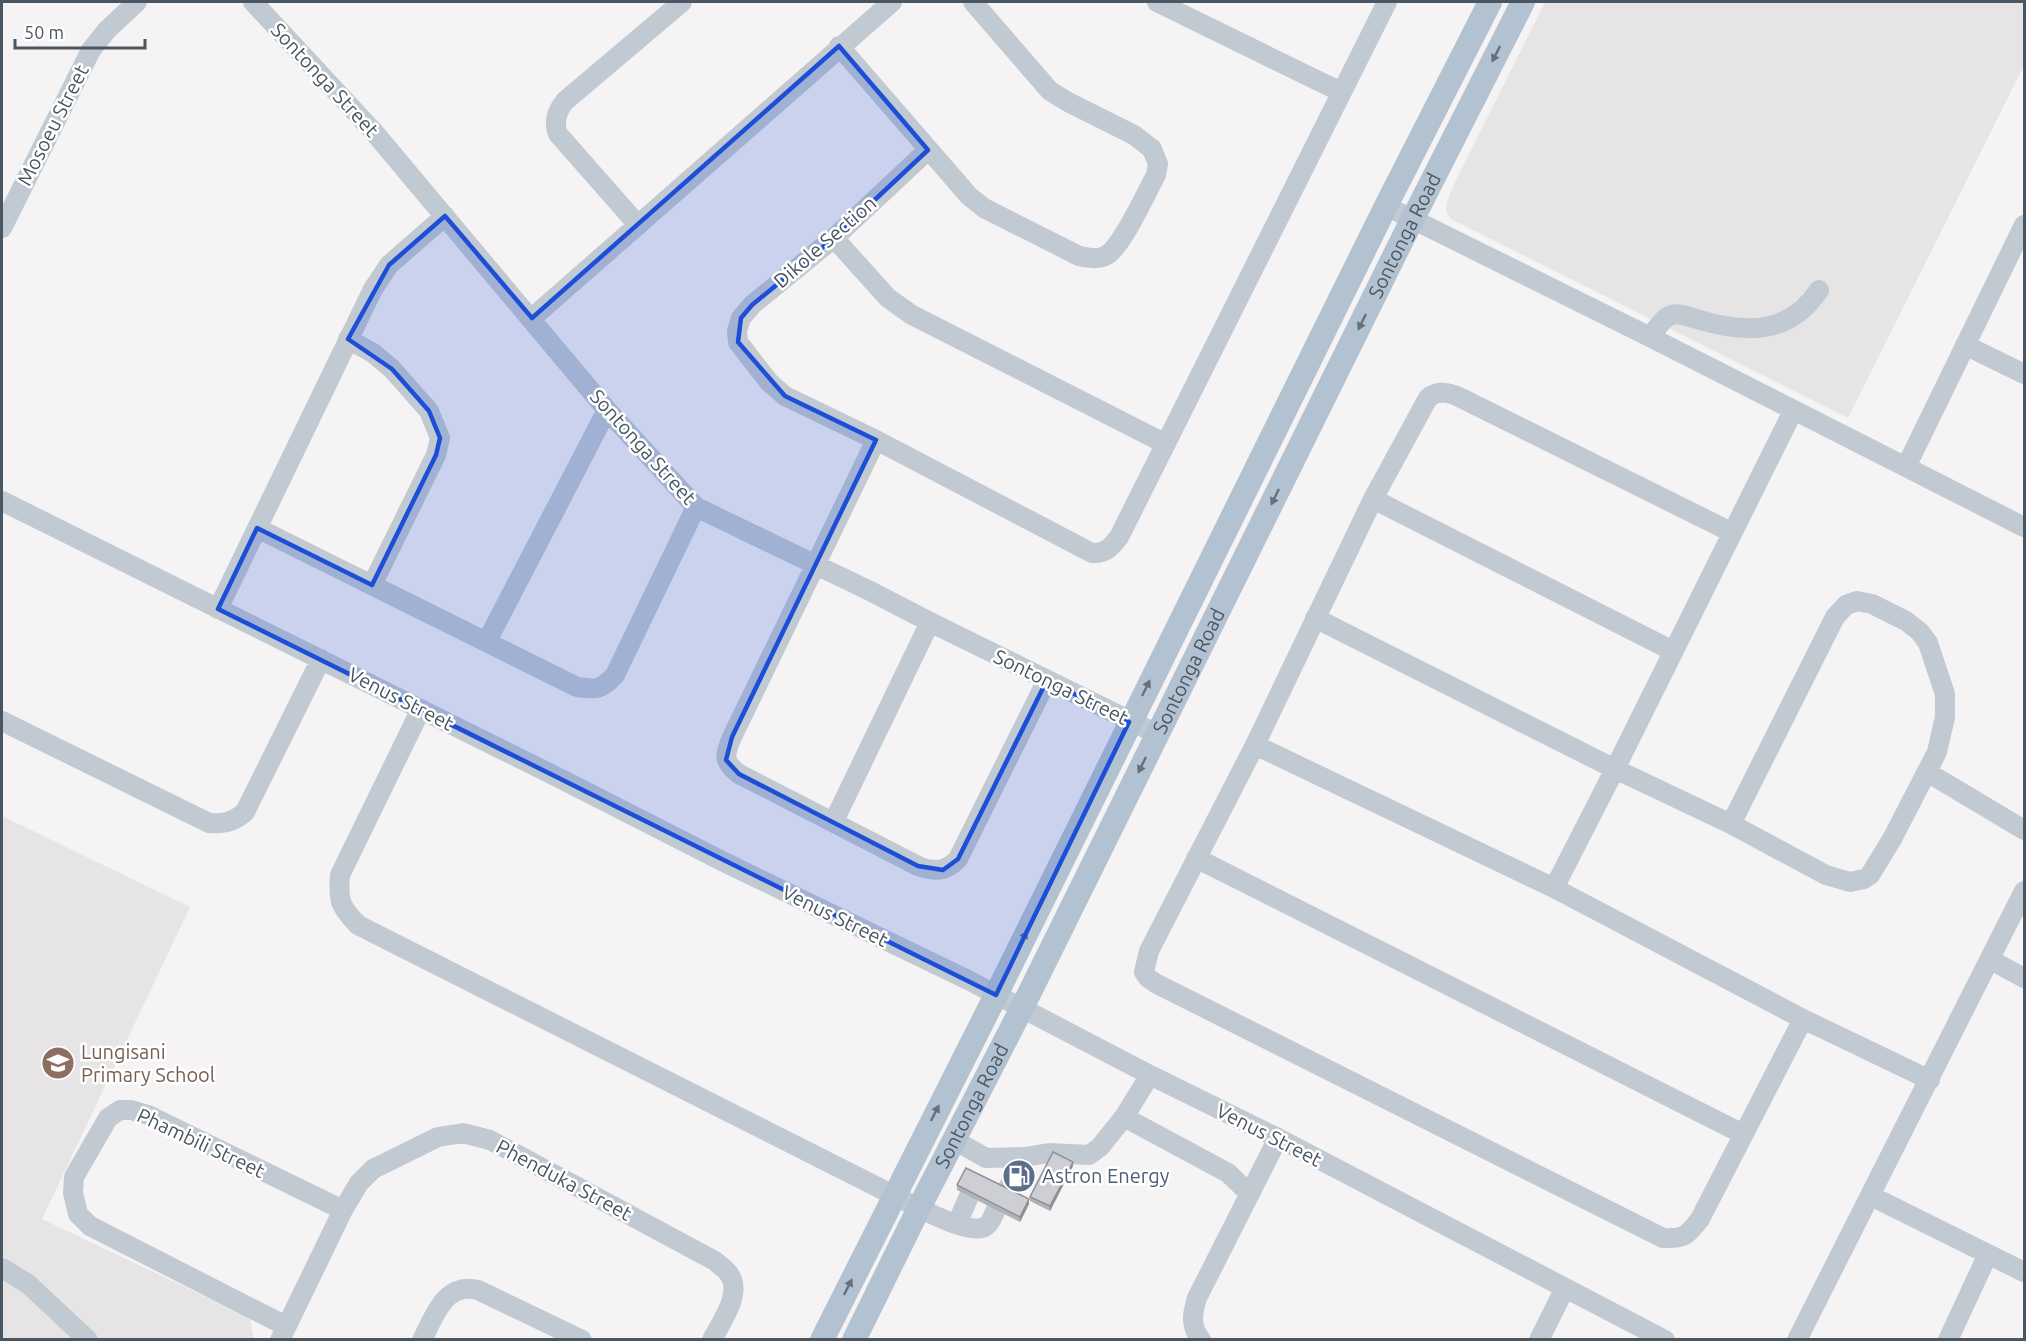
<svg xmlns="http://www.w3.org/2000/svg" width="2026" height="1341" font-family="Ubuntu,sans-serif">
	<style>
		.education { fill: #e6e4e5 }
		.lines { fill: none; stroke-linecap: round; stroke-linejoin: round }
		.minor { stroke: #c1cad2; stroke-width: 20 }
		.major { stroke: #b3c2d1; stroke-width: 24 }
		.wall { fill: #b0b2b7 }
		.shaded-wall { fill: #909195 }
		.building { fill: #cdcfd5; stroke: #909195; stroke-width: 1.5 }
		.oneway { fill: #64717d }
		.marked { fill: #1d4ed8; fill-opacity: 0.2; stroke: #1d4ed8; stroke-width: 4.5; stroke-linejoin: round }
		.labels { text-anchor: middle; stroke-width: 5; stroke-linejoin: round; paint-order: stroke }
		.street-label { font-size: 20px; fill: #4a5661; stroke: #fff }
		.education-label { font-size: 20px; fill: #785e54; stroke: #fff; text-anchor: start }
		.service-label { font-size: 20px; fill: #4e5e75; stroke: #fff; text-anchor: start }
	</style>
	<rect width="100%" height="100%" fill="#f5f3f3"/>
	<path class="education" d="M1545 2H2024V65L1848 418 1451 219 1446 211 1448 199 1456 180Z
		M2 816 190 907 42 1219 250 1318 254 1339H2Z"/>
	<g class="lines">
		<path class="minor" d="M253 2 373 131 607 410 696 507 870 591 930 622 1157 734
			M1157 2 1341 92
			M839 46 969 196 984 208 1079 256C1089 258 1098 260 1107 255 1123 245 1146 193 1156 175L1158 164 1152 149 1134 135 1068 102 1050 91 973 2
			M928 150 834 238 752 305 741 318 737 331 738 342 769 382 785 396 876 440 1092 553C1106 554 1112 546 1119 537L1387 2
			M1386 206 1650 337 2024 527
			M638 225 558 134C553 122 557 111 565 101L682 2
			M2 228 91 50 107 30 137 2
			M834 238 888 298 912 315 1166 444
			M532 318 892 2
			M1650 337C1655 331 1662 319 1669 316 1678 311 1691 318 1700 320 1747 334 1790 334 1819 290
			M348 339 373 353 392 369 429 411 440 438 436 455 372 585
			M1965 345 2024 374
			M876 440 732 737C724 755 723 762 739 774L918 866C934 872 946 872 958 859L1047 680
			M1906 467 2024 225
			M1373 499 1673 651
			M2 501 567 782 722 861 968 980 1150 1075 1278 1138 1665 1340
			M257 528 577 687C597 690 601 690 615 675L696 507
			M1731 532 1459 397C1448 392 1438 390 1428 398L1373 499 1255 745 1149 951 1144 972 1148 978 1157 984 1663 1238C1684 1239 1687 1236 1700 1219L1803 1019
			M1857 601 1872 604 1906 621 1920 632 1928 643 1945 694V717L1937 752 1892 839 1870 875 1864 879 1850 882 1826 875 1731 824 1835 617 1846 605Z
			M218 609 373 289 389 265 445 216
			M1315 618 1615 769 1731 824
			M487 641 607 410
			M421 709 340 875C338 902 340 906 358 925L919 1208C932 1214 974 1236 986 1226 991 1223 993 1215 996 1210
			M2 721 209 823C225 824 233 822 245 812L321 659
			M1255 745 1554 888 1803 1019 1930 1080
			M1927 772 2024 830
			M834 821 930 622
			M1196 858 1743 1134
			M1554 888 1615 769 1793 411
			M1991 960 2024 978
			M1124 1117 1228 1173 1250 1194
			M954 1140 986 1158 1025 1157 1049 1153 1089 1155 1100 1147 1124 1117 1150 1075
			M1005 1193 1025 1157
			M1871 1196 2024 1272
			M957 1224 969 1196
			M2 1268 28 1284 88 1340
			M286 1326 90 1226 78 1214 73 1193 74 1177 108 1118 120 1110H131L148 1115 343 1210
			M280 1340 343 1210 359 1183 373 1169 438 1137 463 1133 490 1140 715 1261C719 1265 726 1269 729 1274 743 1293 721 1322 712 1340
			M422 1340C435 1315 445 1282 478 1290L582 1340
			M1201 1340C1190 1326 1192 1314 1197 1298L1278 1138
			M1539 1340 1565 1288
			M1797 1340 2024 891
			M1948 1340 1988 1254"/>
		<g class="major">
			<path d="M822 1340 996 995 1386 206 1490 2"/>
			<path id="s1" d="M854 1340 919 1208 1022 1008 1405 234 1523 2"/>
		</g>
	</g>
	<path class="wall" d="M1073 1166 1050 1211 1030 1201V1197Z
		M957 1185 1029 1204 1020 1222 957 1190Z"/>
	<path class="shaded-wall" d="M1073 1162V1166L1050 1211V1206Z
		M1029 1199V1204L1020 1222V1217Z"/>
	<path class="building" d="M1053 1152 1073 1162 1050 1206 1030 1197Z
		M966 1168 1029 1199 1020 1217 957 1185Z"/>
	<defs><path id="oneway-solid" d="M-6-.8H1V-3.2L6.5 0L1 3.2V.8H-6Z" transform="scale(1.5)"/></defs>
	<g class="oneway">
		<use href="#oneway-solid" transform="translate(1496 54) rotate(117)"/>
		<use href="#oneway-solid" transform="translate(1362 322) rotate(116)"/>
		<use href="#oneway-solid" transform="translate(1275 497) rotate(116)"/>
		<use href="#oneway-solid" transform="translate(1146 688) rotate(-64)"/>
		<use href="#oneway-solid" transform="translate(1142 765) rotate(116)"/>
		<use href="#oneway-solid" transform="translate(1023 939) rotate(-64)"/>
		<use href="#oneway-solid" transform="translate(935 1113) rotate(-63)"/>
		<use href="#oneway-solid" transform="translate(848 1287) rotate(-63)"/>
	</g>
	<path class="marked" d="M839 46 928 150 834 238 752 305 741 318 738 342 785 396 876 440 732 737 726 760 739 774 918 866 943 870 958 859 1047 680 1129 722 996 995 218 609 257 528 372 585 436 455 440 438 429 411 392 369 348 339 389 265 445 216 532 318Z"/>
	<defs>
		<symbol id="school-disc" viewBox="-11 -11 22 22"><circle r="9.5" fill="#8d6e63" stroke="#fff"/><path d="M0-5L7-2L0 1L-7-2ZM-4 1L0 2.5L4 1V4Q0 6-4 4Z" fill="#fff"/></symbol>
		<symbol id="fuel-disc" viewBox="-11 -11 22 22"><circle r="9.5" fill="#5c6f8a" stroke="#fff"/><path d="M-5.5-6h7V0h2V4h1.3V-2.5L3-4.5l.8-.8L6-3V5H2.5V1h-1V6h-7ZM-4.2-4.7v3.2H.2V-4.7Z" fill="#fff"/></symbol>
	</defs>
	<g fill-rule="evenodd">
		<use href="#school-disc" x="39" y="1044" width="38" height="38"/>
		<use href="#fuel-disc" x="1000" y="1157" width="38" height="38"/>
	</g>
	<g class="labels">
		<g class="street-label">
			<text transform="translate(325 80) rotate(47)" y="7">Sontonga Street</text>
			<text transform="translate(53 125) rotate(-63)" y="7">Mosoeu Street</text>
			<text dy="7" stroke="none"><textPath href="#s1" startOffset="1234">Sontonga Road</textPath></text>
			<text transform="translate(825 242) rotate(-41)" y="7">Dikole Section</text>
			<text transform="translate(643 447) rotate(48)" y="7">Sontonga Street</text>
			<text dy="7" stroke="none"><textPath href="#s1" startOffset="748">Sontonga Road</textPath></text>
			<text transform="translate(1061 687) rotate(26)" y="7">Sontonga Street</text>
			<text transform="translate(401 699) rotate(27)" y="7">Venus Street</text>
			<text transform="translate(835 916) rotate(26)" y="7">Venus Street</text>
			<text dy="7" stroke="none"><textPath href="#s1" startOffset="262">Sontonga Road</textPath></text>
			<text transform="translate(1269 1135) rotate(27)" y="7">Venus Street</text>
			<text transform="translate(201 1143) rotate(25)" y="7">Phambili Street</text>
			<text transform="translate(564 1180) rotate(28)" y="7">Phenduka Street</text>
		</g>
		<g class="education-label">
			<text x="81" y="1059">Lungisani<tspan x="81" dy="23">Primary School</tspan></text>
		</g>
		<g class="service-label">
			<text x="1042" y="1183">Astron Energy</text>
		</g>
	</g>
	<rect width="2026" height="1341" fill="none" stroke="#4a5661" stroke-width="6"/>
	<path d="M15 39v9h130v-9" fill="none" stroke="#4a5661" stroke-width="3"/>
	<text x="24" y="39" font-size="18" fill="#4a5661" stroke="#ffffff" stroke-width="4.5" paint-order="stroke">50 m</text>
</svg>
